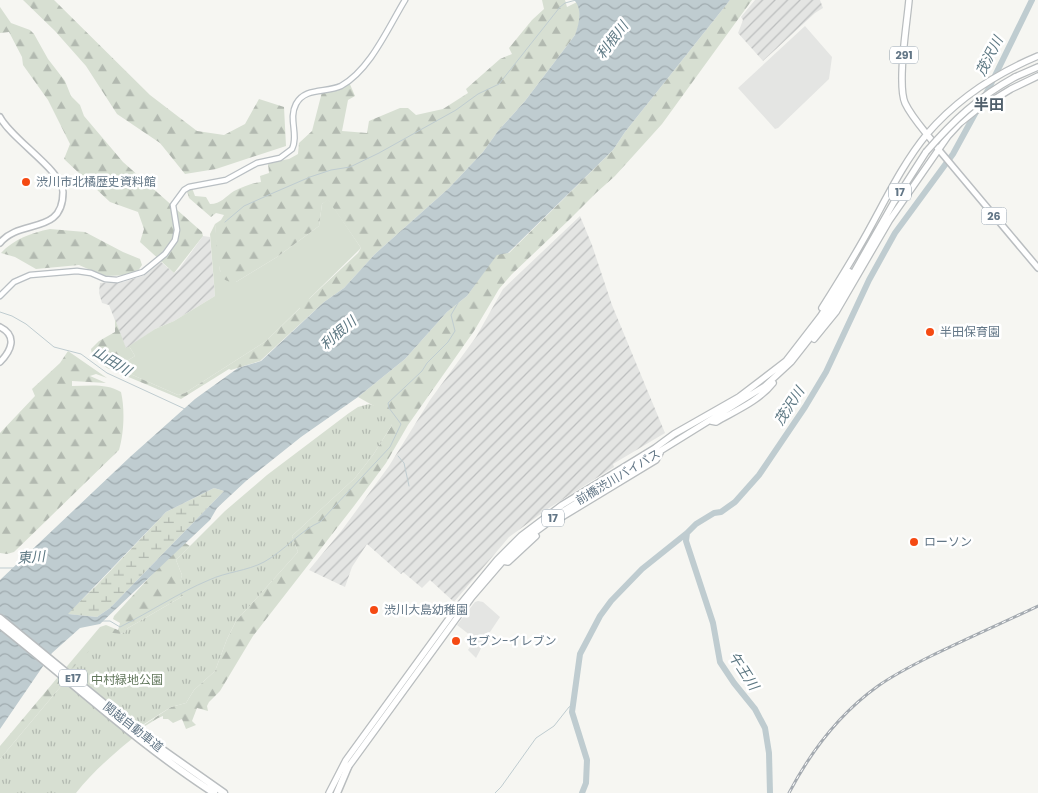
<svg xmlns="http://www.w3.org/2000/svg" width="1038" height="793" font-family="Poppins,'Noto Sans JP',sans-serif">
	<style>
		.built { fill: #e4e5e3 }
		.industrial { fill: url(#industrial-furrows) }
		.grass { fill: #d7dfd2 }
		.forest { fill: url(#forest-firs) }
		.wetland { fill: url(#wetland-marsh) }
		.park { fill: url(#park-tufts) }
		.water { fill: url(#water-waves); fill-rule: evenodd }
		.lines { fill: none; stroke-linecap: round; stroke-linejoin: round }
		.stream { stroke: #bfccd0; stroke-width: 1 }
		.river { stroke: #bfccd0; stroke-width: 6 }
		.secondary-casing { stroke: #b9bfc3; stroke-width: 7 }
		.primary-casing { stroke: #babec1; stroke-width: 8 }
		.trunk-casing { stroke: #b9bdbf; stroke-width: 8 }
		.motorway-casing { stroke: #b9bdbf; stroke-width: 9 }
		.secondary { stroke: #fff; stroke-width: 4.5 }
		.primary { stroke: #fff; stroke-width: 5 }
		.trunk { stroke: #fff; stroke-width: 5.5 }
		.motorway { stroke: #fff; stroke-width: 6 }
		.rail-casing { stroke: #a5abb1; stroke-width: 3 }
		.rail { stroke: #fff; stroke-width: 1; stroke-dasharray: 4; stroke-linecap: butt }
		.trunk-bridge-casing { stroke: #b9bdbf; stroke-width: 8; stroke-linecap: butt }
		.trunk-bridge { stroke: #fff; stroke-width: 5.5 }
		.poi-dot { fill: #f54a13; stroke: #fff; stroke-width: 2 }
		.labels { text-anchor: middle; stroke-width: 5; stroke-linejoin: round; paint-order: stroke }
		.shield { fill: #fff; stroke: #919faa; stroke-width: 1 }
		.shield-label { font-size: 11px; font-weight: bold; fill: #627686 }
		.poi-label { font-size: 12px; fill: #627686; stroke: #fff; text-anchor: start }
		.street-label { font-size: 12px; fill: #627686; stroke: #fff }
		.park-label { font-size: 12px; fill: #63785d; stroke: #fff }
		.water-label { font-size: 14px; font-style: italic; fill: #5d7883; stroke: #fff }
		.quarter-label { font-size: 15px; font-weight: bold; fill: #505f6b; stroke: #fff }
	</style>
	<defs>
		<pattern id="industrial-furrows" width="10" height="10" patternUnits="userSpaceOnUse" patternTransform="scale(1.25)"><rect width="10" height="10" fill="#e4e5e3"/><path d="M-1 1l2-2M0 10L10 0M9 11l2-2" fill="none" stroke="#bcbebe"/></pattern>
		<pattern id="forest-firs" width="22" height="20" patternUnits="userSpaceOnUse" patternTransform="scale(1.25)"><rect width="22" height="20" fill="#d7dfd2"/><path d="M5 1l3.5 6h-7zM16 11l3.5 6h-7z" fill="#b2b9b0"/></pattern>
		<pattern id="wetland-marsh" width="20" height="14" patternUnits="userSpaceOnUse" patternTransform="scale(1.25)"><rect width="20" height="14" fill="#d7dfd2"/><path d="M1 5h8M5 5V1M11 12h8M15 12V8" fill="none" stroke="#b2b9b0"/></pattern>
		<pattern id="park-tufts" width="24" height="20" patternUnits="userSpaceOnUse" patternTransform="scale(1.25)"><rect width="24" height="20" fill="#d7dfd2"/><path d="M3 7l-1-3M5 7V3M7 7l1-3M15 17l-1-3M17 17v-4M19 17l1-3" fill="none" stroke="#b2b9b0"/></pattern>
		<pattern id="water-waves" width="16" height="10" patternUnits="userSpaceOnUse" patternTransform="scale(1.25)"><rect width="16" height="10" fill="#bfccd0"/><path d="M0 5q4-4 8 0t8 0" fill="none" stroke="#9faaae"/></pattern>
	</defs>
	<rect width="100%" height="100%" fill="#f6f6f2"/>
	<path class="built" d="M805 26 832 57 829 79 778 128 775 129 738 88Z
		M478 601 483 602 500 617 488 635 476 658 468 650 475 639 457 625 475 602Z"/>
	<path class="industrial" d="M755 0H820L823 8 815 13 763 61 738 33 743 20 741 17Z
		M580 216 592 245 612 305 665 433 613 464 614 467 549 508 509 537 454 602 430 580 422 588 403 572 401 574 367 544 352 567 345 587 309 570 342 530 389 466 430 400 476 337 503 289Z
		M203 236 210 237 215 296 174 321 155 329 126 349 109 305 102 303 99 293 100 283 123 282 145 275 161 262 174 273 179 269Z"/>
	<path class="grass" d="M328 199 361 248 266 341 185 393 178 395 119 369 117 367 135 356 129 346 155 329 174 321 215 296 210 234 215 224 220 271 236 282 277 257 319 226 322 204Z"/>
	<path class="forest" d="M23 0H54L150 95 197 131 224 135 245 124 259 99 284 107 286 146 216 169 185 174 160 143 117 114 86 66 55 31Z
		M542 0H565L567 7 577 2C582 13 580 24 575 35L525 101 498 131 483 152 449 188 375 254 344 288 324 302 260 361 231 370 229 369 181 399 107 368 92 355 91 349 99 341 115 332V319L126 348 129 346 135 356 117 367 119 369 178 395 185 393 266 341 300 308 298 300 309 299 358 253 361 248 328 200 322 204 319 226 277 257 236 282C231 282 228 282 224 279 217 272 216 235 215 224L221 220 224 215 216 213 211 217 189 198 187 191 192 188 195 196 206 197 210 204C221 204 226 196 234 191 243 187 252 183 261 182L260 176 269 173 268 163 289 159 298 154 299 143 312 131 322 92 349 82 355 96 348 100 342 131 367 133 369 121 400 108H408L416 115 443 109 468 93 466 89 500 59 512 54 509 48 532 20 544 9Z
		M730 0H752L662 124 615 176 596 193 569 220 512 274 499 289 474 331 408 425 386 463 354 506 253 636 220 691 209 702 207 706 208 711 197 708 192 721 196 725 186 729 182 719 173 723 168 719H163V716L158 718 142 728 141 727 171 707 186 703 194 690 215 671 227 639 236 621 298 552 292 536 355 478 373 455 392 425 374 406 358 397 405 359 447 312 467 296 497 254 509 253 613 150 625 132Z
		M0 7 11 23 30 30 34 34 48 59 65 81 71 96 80 105 84 116 123 162 202 232 203 236 174 273 140 242 144 229 138 212 110 202 64 159 70 144 48 100 23 65 22 57 9 32 0 33Z
		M50 229 85 232 123 252 140 259 142 265 135 275 104 276 79 265 36 269 15 257 1 253C14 239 31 233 50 229Z
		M68 351 107 378 96 374 90 376 106 383 72 381V386C89 386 106 383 121 392 125 409 124 433 119 450L14 552 7 554 0 553V433L35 396 32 389 60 363Z
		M185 543 190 546 176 560 182 575 180 583 183 596 128 628 125 632 120 634 71 670 62 685 0 759V746L100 627 106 625 118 630 120 623 113 619 114 616 158 568Z"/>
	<path class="wetland" d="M214 488 224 491 110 608 97 617 67 614 96 586 166 512Z"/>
	<path class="park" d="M369 404C380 407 389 413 392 425L373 455 355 478 292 536 298 552 236 621 227 639 215 671 194 690 186 703 171 707 141 726 143 730C119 749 95 769 76 793H0V759L62 685 71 670 107 632 120 634 125 632 128 628 183 596 178 588 182 575 176 560 225 511 267 475 349 413 358 407Z"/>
	<path class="water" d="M574 0H730L625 132 613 150 508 253 497 255 467 296 447 312 405 359 358 397 301 437 246 481 217 508 210 520 100 624 80 628 52 653 0 729V580L130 457 195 399 238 368 261 361 324 302 344 288 375 254 449 188 483 152 498 131 525 101 575 35C579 24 583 9 574 0ZM214 488 224 491 110 608 97 617 68 614 166 512Z"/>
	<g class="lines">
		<path class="stream" d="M225 222 244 206 273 193 310 177 331 170 350 167 379 153 456 110 478 94 499 84 560 7 565 3 576 0
			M0 312 12 316 26 324 54 347 81 354 107 373 185 409
			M398 456 404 463 409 486
			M0 568H14
			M102 621H110L120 627C150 612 178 593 209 580 226 572 247 571 264 562 284 551 301 530 320 522L390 447 401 424 389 408 388 403 422 371 427 363 448 342 455 331 451 315 458 303
			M495 793 501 787 536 738 554 726 569 707 573 705"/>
		<path class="river" d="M687 533 686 541 713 623 720 662 734 683 755 709 765 728 769 753 770 793
			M582 793 586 783 587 760 572 712 580 654 600 616 611 601 642 569 687 533 696 524 714 513 721 512 735 502 759 475 805 407 826 372 869 280 895 233 953 154 988 90 1032 0"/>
		<defs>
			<path id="secondary" d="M0 296 14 282 30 275 77 271 91 273 105 279 117 280 143 272 165 254 175 240 177 230 173 205 184 190 189 187 226 180 257 163 280 158 292 149C299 135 288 119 296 104 305 87 326 93 341 86 370 70 388 28 405 0"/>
			<path id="primary" d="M0 117C11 139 63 171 63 192 63 236 20 218 0 243
				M939 150 1038 268
				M0 327C18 336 11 351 0 362"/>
			<path id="trunk" d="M909 0C907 23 897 84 905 103 913 120 928 134 939 150
				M1015 77 1038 67
				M822 308C839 281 856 254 871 226 888 195 904 162 927 134 957 99 995 74 1038 56
				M814 339 836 312 889 221 948 136 960 123 975 111 1011 89 1038 76
				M711 421 716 422C735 411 759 401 773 383
				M557 520 656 460 660 453
				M503 561 508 562 536 536
				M346 770 472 597 503 561 523 541 565 510 765 386 791 362 824 320 841 295 894 202 926 152
				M329 793 346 760 453 613 497 560 521 536 562 505 655 448 674 434 739 397 786 361 820 317 850 272"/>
			<path id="motorway" d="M0 618 146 738 224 793
				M0 625C71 681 137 743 214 793
				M337 793 348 767"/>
		</defs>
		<use href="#secondary" class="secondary-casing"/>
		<use href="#primary" class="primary-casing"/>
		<use href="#trunk" class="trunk-casing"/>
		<use href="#motorway" class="motorway-casing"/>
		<use href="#secondary" class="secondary"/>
		<use href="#primary" class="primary"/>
		<use href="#trunk" class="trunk"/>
		<use href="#motorway" class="motorway"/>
		<defs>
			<path id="rail" d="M789 793C811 751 839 714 878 686 895 674 913 665 931 656 966 639 1002 623 1038 606"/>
		</defs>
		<use href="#rail" class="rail-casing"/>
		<use href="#rail" class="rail"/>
		<defs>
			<path id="trunk-bridge" d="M926 152C954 120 977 98 1015 77"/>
		</defs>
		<use href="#trunk-bridge" class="trunk-bridge-casing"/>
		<use href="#trunk-bridge" class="trunk-bridge"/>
	</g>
	<g class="poi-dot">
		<circle cx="26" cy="182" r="5"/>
		<circle cx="930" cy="332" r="5"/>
		<circle cx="914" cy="542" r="5"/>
		<circle cx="374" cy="610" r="5"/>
		<circle cx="456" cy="641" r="5"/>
	</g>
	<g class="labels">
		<g class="shield">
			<rect x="890" y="46.5" width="28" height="17" rx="4"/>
			<rect x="889" y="183.5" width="22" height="17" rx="4"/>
			<rect x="981.5" y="207.5" width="25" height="17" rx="4"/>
			<rect x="542" y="509.5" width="22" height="17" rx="4"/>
			<rect x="59" y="669.5" width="28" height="17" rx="4"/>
		</g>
		<g class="shield-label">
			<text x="904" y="59">291</text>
			<text x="900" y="196">17</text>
			<text x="994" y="220">26</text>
			<text x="553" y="522">17</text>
			<text x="73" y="682">E17</text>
		</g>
		<g class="poi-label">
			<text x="36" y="186">渋川市北橘歴史資料館</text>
			<text x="940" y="336">半田保育園</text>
			<text x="924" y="546">ローソン</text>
			<text x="384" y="614">渋川大島幼稚園</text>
			<text x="466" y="645">セブン-イレブン</text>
		</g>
		<g class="street-label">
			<text transform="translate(618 477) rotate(-31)" y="4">前橋渋川バイパス</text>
			<text transform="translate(133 727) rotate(38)" y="4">関越自動車道</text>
		</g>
		<g class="park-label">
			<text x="127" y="684">中村緑地公園</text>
		</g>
		<g class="water-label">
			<text transform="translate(612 40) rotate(-53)" y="5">利根川</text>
			<text transform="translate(989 56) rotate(-63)" y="5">茂沢川</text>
			<text transform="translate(338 333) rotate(-41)" y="5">利根川</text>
			<text transform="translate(112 361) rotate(31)" y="5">山田川</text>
			<text transform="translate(789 406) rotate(-57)" y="5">茂沢川</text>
			<text transform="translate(31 557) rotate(-4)" y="5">東川</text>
			<text transform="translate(744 671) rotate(57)" y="5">午王川</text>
		</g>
		<g class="quarter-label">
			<text x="989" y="110">半田</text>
		</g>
	</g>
</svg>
